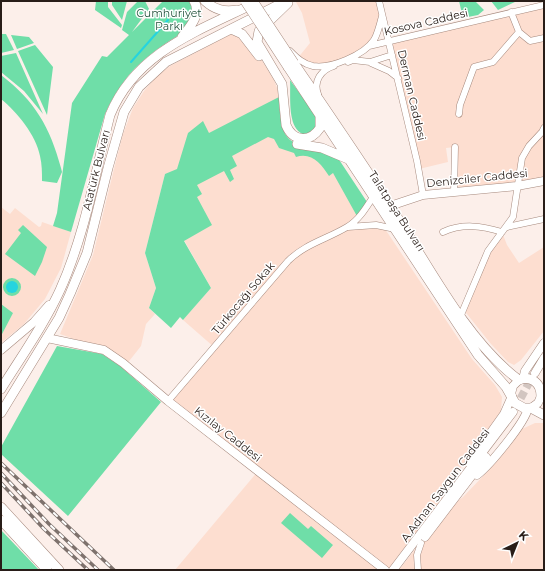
<svg xmlns="http://www.w3.org/2000/svg" width="545" height="571" font-family="Montserrat,sans-serif">
	<style>
		.built { fill: #fdded0 }
		.green { fill: #6fdea8 }
		.water { fill: #25d4df }
		.lines { fill: none; stroke-linecap: round; stroke-linejoin: round }
		.stream { stroke: #25d4df; stroke-width: 2 }
		.secondary-tunnel { stroke: #d2c5c0; stroke-width: 8; stroke-dasharray: 8 4; stroke-linecap: butt }
		.street-casing { stroke: #a6897d; stroke-width: 7 }
		.secondary-casing { stroke: #a6897d; stroke-width: 9 }
		.primary-casing { stroke: #a6897d; stroke-width: 10 }
		.street { stroke: #fff; stroke-width: 6 }
		.secondary { stroke: #fff; stroke-width: 8 }
		.primary { stroke: #fff; stroke-width: 9 }
		.rail-casing { stroke: #7e726d; stroke-width: 3.5 }
		.rail { stroke: #fff; stroke-width: 2; stroke-dasharray: 6; stroke-linecap: butt }
		.primary-bridge-casing { stroke: #a6897d; stroke-width: 10; stroke-linecap: butt }
		.primary-bridge { stroke: #fff; stroke-width: 9 }
		.labels { text-anchor: middle; stroke-width: 3; stroke-linejoin: round; paint-order: stroke }
		.park-label { font-size: 11px; fill: #285640; stroke: #fff }
		.street-label { font-size: 11px; fill: #281d18; stroke: #fff }
	</style>
	<rect width="100%" height="100%" fill="#fcefea"/>
	<path class="built" d="M298 1H379L382 15 379 29 361 52 320 66 297 59 310 43 302 13 296 2Z
		M544 5V177L517 183 454 188 455 147 446 148 448 162 419 169 389 41Z
		M237 31 250 42 273 78 278 90 281 127 284 135 289 140 301 145 369 205 349 226H383L472 359 495 385 502 397 501 412 469 455 450 485 440 508 393 570H175L258 471 168 401 214 347 183 320 211 288 184 240 165 174 145 253 156 288 149 308 155 314 146 324 141 346 126 365 104 350 60 334 93 255 114 169 123 134 133 108 144 91 157 76 170 66Z
		M1 207 10 214 15 208 39 227 41 226 42 222 71 232 61 268 45 299 24 324 1 343Z
		M502 232 507 245 519 263 544 247V331L521 360 514 365 508 362 491 344 463 309 481 268Z
		M535 423H544V570H399L445 511 463 497 488 471 522 429Z"/>
	<path class="green" d="M96 1H108V7L122 25 121 28 95 10Z
		M112 1H127L122 20 112 5Z
		M138 1H145L149 9 132 32 163 1H194L189 29C150 52 125 70 105 114L71 232 53 226 57 213 72 103 102 56 107 57 129 35 122 30 127 12Z
		M459 1H475L484 10 478 15 463 18Z
		M491 1H517L498 10Z
		M1 34H6L14 50 1 53Z
		M11 35 29 37 34 43 17 49Z
		M35 45 53 67 47 115 18 51Z
		M16 53 43 114 24 91 1 72V56Z
		M1 75C35 101 50 127 61 168L62 172 57 183 42 181C42 173 42 164 40 156 36 135 17 112 1 99Z
		M290 80 317 117V126L308 135C286 134 291 97 290 80Z
		M279 97C281 148 289 142 334 152L369 205 358 218 333 173 329 176C321 164 312 152 296 157L294 153 279 148 274 139 268 137 232 156 237 166 230 170 234 179 230 182 224 171 197 185 202 194 197 197 212 225 184 241 211 288 183 320 180 317 171 328 149 308 156 288 145 253 165 174 177 169 188 133 203 121 209 133Z
		M23 225 47 247 42 262 35 276 5 254 21 233 18 230Z
		M3 287a9 9 0 1 1 18 0a9 9 0 1 1-18 0Z
		M1 304 13 313 1 336Z
		M57 346 102 354 120 366 161 402 68 516 1 454V447Z
		M290 513 308 529 311 526 333 545 322 558 281 523Z
		M1 530 39 570H1Z"/>
	<path class="water" d="M6 287a6 6 0 1 1 12 0a6 6 0 1 1-12 0Z"/>
	<g class="lines">
		<path class="stream" d="M131 62 168 20"/>
		<path class="secondary-tunnel" d="M515 409 533 375"/>
		<defs>
			<path id="street" d="M379 1 417 161 423 195
				M511 12 519 32 530 41 544 38
				M369 46 544 5
				M290 51C297 58 303 64 313 66 331 69 364 55 374 40 378 33 380 24 382 16
				M348 62 353 60 370 62 392 55
				M371 63 389 71 398 78
				M318 94C313 81 321 70 334 66
				M459 114 460 105 474 67 493 62 519 32
				M454 192 455 147
				M348 227 376 225 395 229
				M507 227 544 219
				M443 232C463 223 482 226 502 232
				M461 315 488 251 513 217 522 158 529 146 542 132 544 128
				M168 401 288 261C305 244 327 239 347 227 359 220 366 208 373 197
				M418 570 417 555 421 543"/>
			<path id="secondary" d="M390 206 423 195 517 186 544 181
				M47 338 104 350 123 363 168 401 385 570
				M1 350 34 322 49 305
				M535 373 544 358
				M523 379 525 371 544 343
				M511 394 513 386 519 380
				M531 408 538 403 541 396
				M469 463 504 414 512 396
				M477 475C489 466 525 423 528 408
				M425 537 486 457
				M393 570 513 412"/>
			<path id="primary" d="M205 1C215 10 224 12 237 10
				M288 3 259 31 257 42 282 84 286 125C293 142 310 143 320 128V117
				M231 29 242 34 259 56
				M182 37C190 27 202 14 194 1
				M294 63C326 110 359 158 390 206 426 261 466 341 519 380 531 375 541 383 541 396L544 398
				M288 67 478 355 506 387 515 403 524 408H531L544 415
				M297 144 322 148 348 159
				M1 389C21 357 44 325 60 290 85 235 95 173 110 115 136 52 198 31 255 3
				M1 413 59 318 70 294 87 253 108 168 124 112 139 87 166 62 286 1
				M1 507 59 570
				M1 520 47 570"/>
		</defs>
		<use href="#street" class="street-casing"/>
		<use href="#secondary" class="secondary-casing"/>
		<use href="#primary" class="primary-casing"/>
		<use href="#street" class="street"/>
		<use href="#secondary" class="secondary"/>
		<use href="#primary" class="primary"/>
		<defs>
			<path id="rail" d="M1 463 114 570
				M1 473 49 524 98 570
				M1 483 44 529 88 570"/>
		</defs>
		<use href="#rail" class="rail-casing"/>
		<use href="#rail" class="rail"/>
		<defs>
			<path id="primary-bridge" d="M245 1 288 67
				M253 1 294 63"/>
		</defs>
		<use href="#primary-bridge" class="primary-bridge-casing"/>
		<use href="#primary-bridge" class="primary-bridge"/>
	</g>
	<g class="labels">
		<g class="park-label">
			<text x="169" y="17">Cumhuriyet<tspan x="169" dy="13">Parkı</tspan></text>
		</g>
		<g class="street-label">
			<text transform="translate(426 22) rotate(-13)" y="4">Kosova Caddesi</text>
			<text transform="translate(412 95) rotate(77)" y="4">Derman Caddesi</text>
			<text transform="translate(96 170) rotate(-76)" y="4">Atatürk Bulvarı</text>
			<text transform="translate(477 178) rotate(-6)" y="4">Denizciler Caddesi</text>
			<text transform="translate(397 211) rotate(57)" y="4">Talatpaşa Bulvarı</text>
			<text transform="translate(243 298) rotate(-50)" y="4">Türkocağı Sokak</text>
			<text transform="translate(228 434) rotate(38)" y="4">Kızılay Caddesi</text>
			<text transform="translate(445 485) rotate(-53)" y="4">A.Adnan Saygun Caddesi</text>
		</g>
	</g>
	<rect width="545" height="571" fill="none" stroke="#281d18" stroke-width="4"/>
	<g transform="translate(517 543) rotate(43)" stroke="#ffffff" stroke-width="3" paint-order="stroke">
	<path d="M0-3L7 15L0 10L-7 15Z" fill="#281d18"/>
	<text y="-6" font-size="11" font-weight="bold" text-anchor="middle" fill="#281d18">K</text>
	</g>
</svg>
